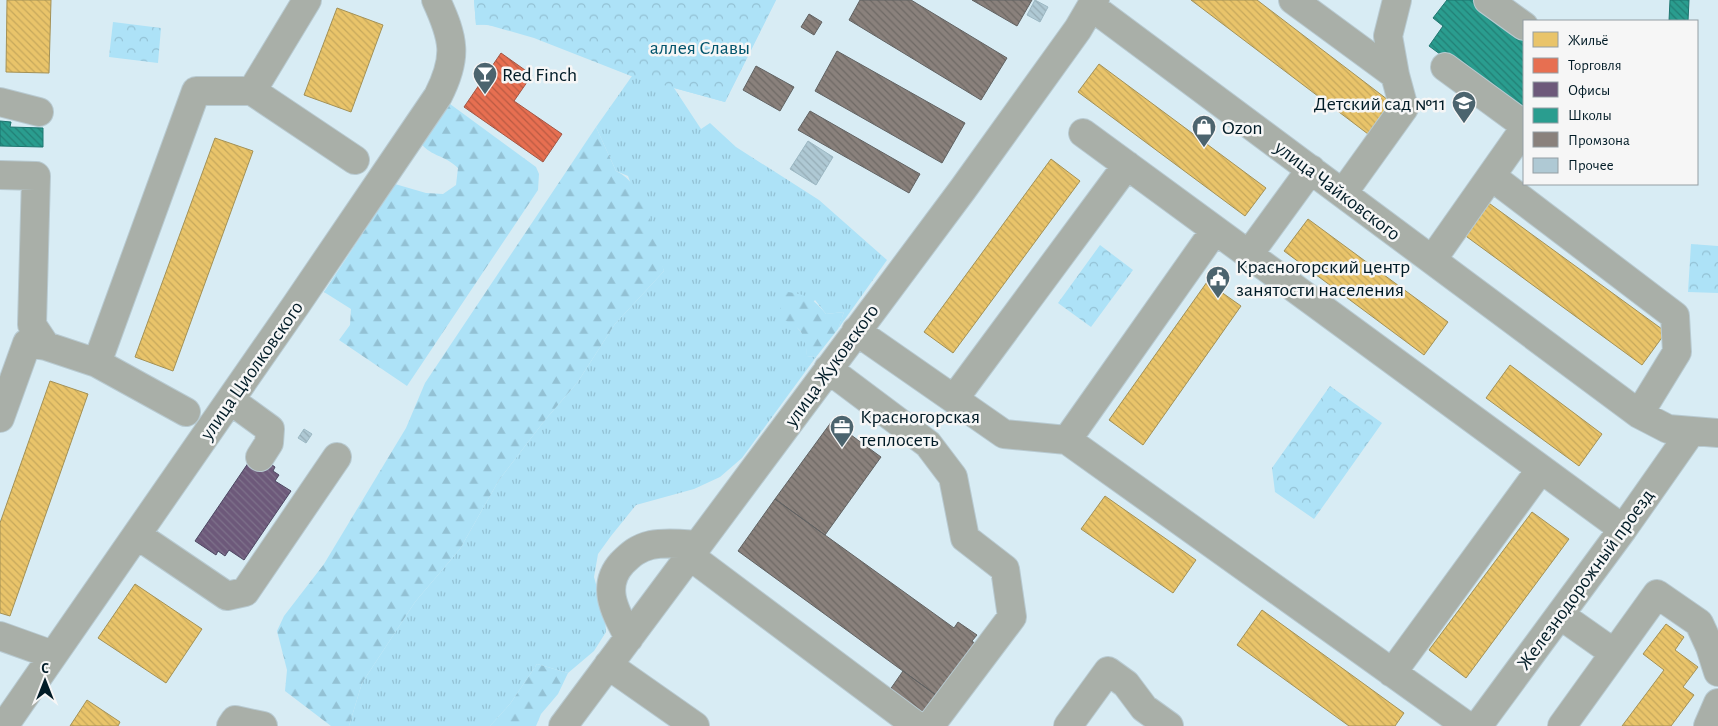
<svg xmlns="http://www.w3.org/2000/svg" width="1718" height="726" font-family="'Alegreya Sans',sans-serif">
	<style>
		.grass { fill: url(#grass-tufts) }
		.forest { fill: url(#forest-firs) }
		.park { fill: url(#park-crowns) }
		.homes { fill: url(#homes-back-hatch); stroke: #a39156 }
		.shops { fill: url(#shops-back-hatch); stroke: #a25644 }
		.offices { fill: url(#offices-back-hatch); stroke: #4c4661 }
		.schools { fill: url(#schools-back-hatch); stroke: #1d7670 }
		.industry { fill: url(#industry-back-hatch); stroke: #616262 }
		.building { fill: url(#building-back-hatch); stroke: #9cb8c3 }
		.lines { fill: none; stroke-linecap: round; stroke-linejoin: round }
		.minor-casing { stroke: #b8cad1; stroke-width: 30 }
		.minor { stroke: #a9afa8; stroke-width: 28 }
		.labels { text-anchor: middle; stroke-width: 5; stroke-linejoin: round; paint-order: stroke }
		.park-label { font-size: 20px; fill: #02546c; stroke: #f6f6f6 }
		.poi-label { font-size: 20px; fill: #001b26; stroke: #f6f6f6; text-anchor: start }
		.street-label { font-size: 20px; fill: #001b26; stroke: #f6f6f6 }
	</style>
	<defs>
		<pattern id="grass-tufts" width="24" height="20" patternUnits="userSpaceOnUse" patternTransform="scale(1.25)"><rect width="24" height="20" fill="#ade2f7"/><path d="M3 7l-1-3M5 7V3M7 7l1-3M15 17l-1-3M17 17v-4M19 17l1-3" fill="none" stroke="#93c1d4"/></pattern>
		<pattern id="forest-firs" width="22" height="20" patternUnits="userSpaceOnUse" patternTransform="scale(1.25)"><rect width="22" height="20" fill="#ade2f7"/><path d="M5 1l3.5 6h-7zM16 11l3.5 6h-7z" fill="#93c1d4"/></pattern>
		<pattern id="park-crowns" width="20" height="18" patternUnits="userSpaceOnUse" patternTransform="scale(1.25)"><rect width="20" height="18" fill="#ade2f7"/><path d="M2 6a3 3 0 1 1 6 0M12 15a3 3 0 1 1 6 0" fill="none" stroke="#93c1d4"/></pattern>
		<pattern id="homes-back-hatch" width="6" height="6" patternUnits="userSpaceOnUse" patternTransform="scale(1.25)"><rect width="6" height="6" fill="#e9c46a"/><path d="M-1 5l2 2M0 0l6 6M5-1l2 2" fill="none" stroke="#c6a85c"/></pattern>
		<pattern id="shops-back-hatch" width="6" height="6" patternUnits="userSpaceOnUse" patternTransform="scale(1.25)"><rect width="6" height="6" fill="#e76f51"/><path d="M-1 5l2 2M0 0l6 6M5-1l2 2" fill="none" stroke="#b95a43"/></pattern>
		<pattern id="offices-back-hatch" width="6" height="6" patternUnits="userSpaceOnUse" patternTransform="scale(1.25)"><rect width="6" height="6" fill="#6d597a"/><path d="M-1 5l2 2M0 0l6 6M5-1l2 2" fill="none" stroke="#7e728b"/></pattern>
		<pattern id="schools-back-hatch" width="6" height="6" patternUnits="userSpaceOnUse" patternTransform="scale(1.25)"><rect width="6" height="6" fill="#2a9d8f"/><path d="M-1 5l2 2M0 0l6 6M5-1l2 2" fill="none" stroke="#227f75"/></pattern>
		<pattern id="industry-back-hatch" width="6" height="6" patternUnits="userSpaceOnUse" patternTransform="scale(1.25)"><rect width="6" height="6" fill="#8a817c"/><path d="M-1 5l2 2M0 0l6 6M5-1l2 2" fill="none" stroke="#6e6965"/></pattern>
		<pattern id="building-back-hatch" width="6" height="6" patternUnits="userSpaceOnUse" patternTransform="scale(1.25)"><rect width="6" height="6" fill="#afc9d4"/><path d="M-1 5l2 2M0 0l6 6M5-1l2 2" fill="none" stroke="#95acb6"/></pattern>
	</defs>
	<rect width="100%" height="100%" fill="#d8ecf4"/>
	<path class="grass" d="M474 0H776L725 102 674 88 701 129 710 123 736 147 819 200 887 260 838 329 844 312 826 314 815 300 795 325 806 338 807 356 816 357 742 458 720 477 694 489 636 505 611 536 598 554 594 577 605 617 606 632 594 651 568 673 537 664 510 704 490 726H349L362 683 415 602 460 549 499 480 545 420 577 383 615 324 664 271 628 176 616 171 596 127 632 76C595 62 513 22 476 25Z"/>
	<path class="forest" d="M450 104 536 167 539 174 538 190 407 386 339 340 350 325 351 309 324 292 395 184 426 193 443 194 456 185 458 168C443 154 434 158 420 143Z
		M596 127 616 171C649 187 654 238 664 271L615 324 577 383 545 420 499 480 460 549 415 602 362 683 349 726H331L285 691 287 670 277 631 284 616 324 564 406 428 425 383Z
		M782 292C803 292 813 298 826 314L844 312 838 329 816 357 807 356C805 333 802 327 779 318Z
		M537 664 568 673 558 694 541 714 536 726H490L510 704Z"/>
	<path class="park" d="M474 0H776L725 102 631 76 534 38 485 24 476 25Z
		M113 22 161 28 158 63 109 57Z
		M1691 244 1718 246V293L1688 292Z
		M1100 245 1133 270 1091 327 1058 303Z
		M1330 386 1382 423 1314 519 1275 492 1272 468Z"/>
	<path class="homes" d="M7 0H51L49 73 6 72Z
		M1191 0H1257L1392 103 1368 134Z
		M337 8 383 25 351 112 304 95Z
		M1099 64 1266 188 1245 216 1078 92Z
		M215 138 253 151 173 371 135 357Z
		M1051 159 1080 181 953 353 924 332Z
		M1486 201 1666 332 1642 365 1463 234Z
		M1308 219 1448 322 1424 355 1284 251Z
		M1207 282 1241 306 1143 445 1109 420Z
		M1510 365 1602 434 1579 466 1486 398Z
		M50 381 88 394 10 616 0 613V523Z
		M1105 496 1196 560 1173 593 1081 529Z
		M1532 512 1569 539 1466 678 1429 650Z
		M135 584 202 629 166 683 98 638Z
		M1262 610 1404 713 1395 726H1349L1237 645Z
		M1666 624 1684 637 1675 650 1698 667 1683 687 1694 695 1671 726H1622L1664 670 1643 654Z
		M87 700 120 722 118 726H70Z"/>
	<path class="shops" d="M501 53 532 75 514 101 562 134 543 162 464 107Z"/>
	<path class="offices" d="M255 453 275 467 273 471 279 475 275 481 291 491 244 560 229 550 225 556 218 551 216 555 195 541Z"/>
	<path class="schools" d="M1447 0H1473L1524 37V116L1429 46 1443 26 1433 18Z
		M1670 0H1689L1688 21H1669Z
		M0 121 11 122 10 127 43 128V147L0 146Z"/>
	<path class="industry" d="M860 0H911L1007 58 981 100 849 20Z
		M972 0H1032L1017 26Z
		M809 14 822 22 814 35 801 27Z
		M837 51 965 123 942 163 815 91Z
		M756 66 794 87 780 111 743 90Z
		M810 111 920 174 909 193 798 130Z
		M832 421 881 457 825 535 775 499Z
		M775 499 954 628 958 622 977 635 972 641 978 646 940 698 738 551Z
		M903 671 940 698 923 721 887 694Z"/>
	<path class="building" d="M1035 0 1048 7 1040 22 1027 15Z
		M808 141 833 157 816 185 790 169Z
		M304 429 312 434 306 443 298 438Z"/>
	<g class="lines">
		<defs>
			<path id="minor" d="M1293 0 1395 75 1404 108 1343 193
				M1488 0 1524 26
				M1092 7 1639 414 1668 429 1718 433
				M1445 67 1524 125
				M1395 75 1388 36 1397 0
				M252 91 355 160
				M0 102 39 112
				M1083 133 1623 529
				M0 175 36 176 32 325 46 346
				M1491 176 1675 316 1677 352 1639 414
				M1249 254 1311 169
				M1432 260 1524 129
				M856 331 1004 434 1067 440 1467 726
				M828 369 928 444 953 477 965 538 1005 569 1012 617 930 726
				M954 399 1127 165
				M230 400 270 429 269 443 260 457
				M186 412 97 363 196 91H252L307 0
				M0 418 27 343 46 346 97 363
				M1067 440 1215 230
				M137 535 227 596 245 592 337 457
				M690 556 917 726
				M1560 615 1614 653
				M0 636 53 655
				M629 638C616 613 600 587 622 563 631 554 638 548 651 545 666 542 683 544 698 545
				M608 665 695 726
				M1392 673 1541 469
				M4 726 296 305 438 96C458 57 454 39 436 0
				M231 726 235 720 263 726
				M563 726 963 189 1078 29 1095 0
				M1068 726 1108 671 1126 684 1144 708 1169 726
				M1478 726 1623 529 1691 432
				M1562 726 1657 594 1699 623 1710 647 1718 672
				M1708 726 1718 703"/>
		</defs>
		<use href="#minor" class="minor-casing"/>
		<use href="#minor" class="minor"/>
	</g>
	<defs>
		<symbol id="bar-pin" viewBox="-11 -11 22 30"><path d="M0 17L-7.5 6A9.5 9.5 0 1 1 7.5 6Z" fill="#4c646e" stroke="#f6f6f6"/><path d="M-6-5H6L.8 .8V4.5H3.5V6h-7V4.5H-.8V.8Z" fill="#fff"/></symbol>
		<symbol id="school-pin" viewBox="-11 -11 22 30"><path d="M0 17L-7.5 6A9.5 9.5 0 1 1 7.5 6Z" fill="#4c646e" stroke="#f6f6f6"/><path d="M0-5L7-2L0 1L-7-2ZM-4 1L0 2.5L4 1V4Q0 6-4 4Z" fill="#fff"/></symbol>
		<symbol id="shop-pin" viewBox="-11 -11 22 30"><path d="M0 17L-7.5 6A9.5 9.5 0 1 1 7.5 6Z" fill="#4c646e" stroke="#f6f6f6"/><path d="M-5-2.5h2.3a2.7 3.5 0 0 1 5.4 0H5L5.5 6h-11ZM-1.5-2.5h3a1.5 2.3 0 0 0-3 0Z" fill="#fff"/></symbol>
		<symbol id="civic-pin" viewBox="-11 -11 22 30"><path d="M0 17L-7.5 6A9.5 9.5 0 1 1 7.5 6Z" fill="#4c646e" stroke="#f6f6f6"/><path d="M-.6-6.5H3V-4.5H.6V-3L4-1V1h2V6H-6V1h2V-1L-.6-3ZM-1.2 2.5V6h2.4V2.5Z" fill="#fff"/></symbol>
		<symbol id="office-pin" viewBox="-11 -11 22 30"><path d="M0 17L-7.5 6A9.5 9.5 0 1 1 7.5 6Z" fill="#4c646e" stroke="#f6f6f6"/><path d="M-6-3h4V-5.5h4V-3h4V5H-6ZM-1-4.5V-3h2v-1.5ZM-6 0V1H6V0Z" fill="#fff"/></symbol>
	</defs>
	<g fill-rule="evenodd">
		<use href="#bar-pin" x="471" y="60" width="28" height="38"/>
		<use href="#school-pin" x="1450" y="89" width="28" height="38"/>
		<use href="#shop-pin" x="1190" y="113" width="28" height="38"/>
		<use href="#civic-pin" x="1204" y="264" width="28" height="38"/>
		<use href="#office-pin" x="828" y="413" width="28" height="38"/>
	</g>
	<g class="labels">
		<g class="park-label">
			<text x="700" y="54">аллея Славы</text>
		</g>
		<g class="poi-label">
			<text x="502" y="81">Red Finch</text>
			<text x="1446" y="110" text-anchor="end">Детский сад №11</text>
			<text x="1222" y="134">Ozon</text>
			<text x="1236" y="273">Красногорский центр<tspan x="1236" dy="23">занятости населения</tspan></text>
			<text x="860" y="423">Красногорская<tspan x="860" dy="23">теплосеть</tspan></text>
		</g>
		<g class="street-label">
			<text transform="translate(1338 190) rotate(37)" y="7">улица Чайковского</text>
			<text transform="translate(831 365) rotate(-54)" y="7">улица Жуковского</text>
			<text transform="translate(251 370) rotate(-55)" y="7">улица Циолковского</text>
			<text transform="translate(1585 579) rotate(-54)" y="7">Железнодорожный проезд</text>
		</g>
	</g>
	<rect x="1523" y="20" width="175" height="165" fill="#f6f6f6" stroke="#949ea3"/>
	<rect x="1533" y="32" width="25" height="15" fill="#e9c46a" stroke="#949ea3"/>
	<text x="1568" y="45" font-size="15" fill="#001b26">Жильё</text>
	<rect x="1533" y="58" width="25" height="15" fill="#e76f51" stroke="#949ea3"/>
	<text x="1568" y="70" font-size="15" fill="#001b26">Торговля</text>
	<rect x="1533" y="82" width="25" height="15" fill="#6d597a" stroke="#949ea3"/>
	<text x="1568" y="95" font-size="15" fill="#001b26">Офисы</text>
	<rect x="1533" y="108" width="25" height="15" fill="#2a9d8f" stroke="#949ea3"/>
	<text x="1568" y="120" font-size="15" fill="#001b26">Школы</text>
	<rect x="1533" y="132" width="25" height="15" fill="#8a817c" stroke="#949ea3"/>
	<text x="1568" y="145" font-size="15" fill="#001b26">Промзона</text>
	<rect x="1533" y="158" width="25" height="15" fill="#afc9d4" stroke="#949ea3"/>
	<text x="1568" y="170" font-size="15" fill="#001b26">Прочее</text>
	<g transform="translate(45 681)" stroke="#f6f6f6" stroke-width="4" paint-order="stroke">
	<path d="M0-4L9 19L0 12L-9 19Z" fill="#001b26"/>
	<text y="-8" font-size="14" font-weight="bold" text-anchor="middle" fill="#001b26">С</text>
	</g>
</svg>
